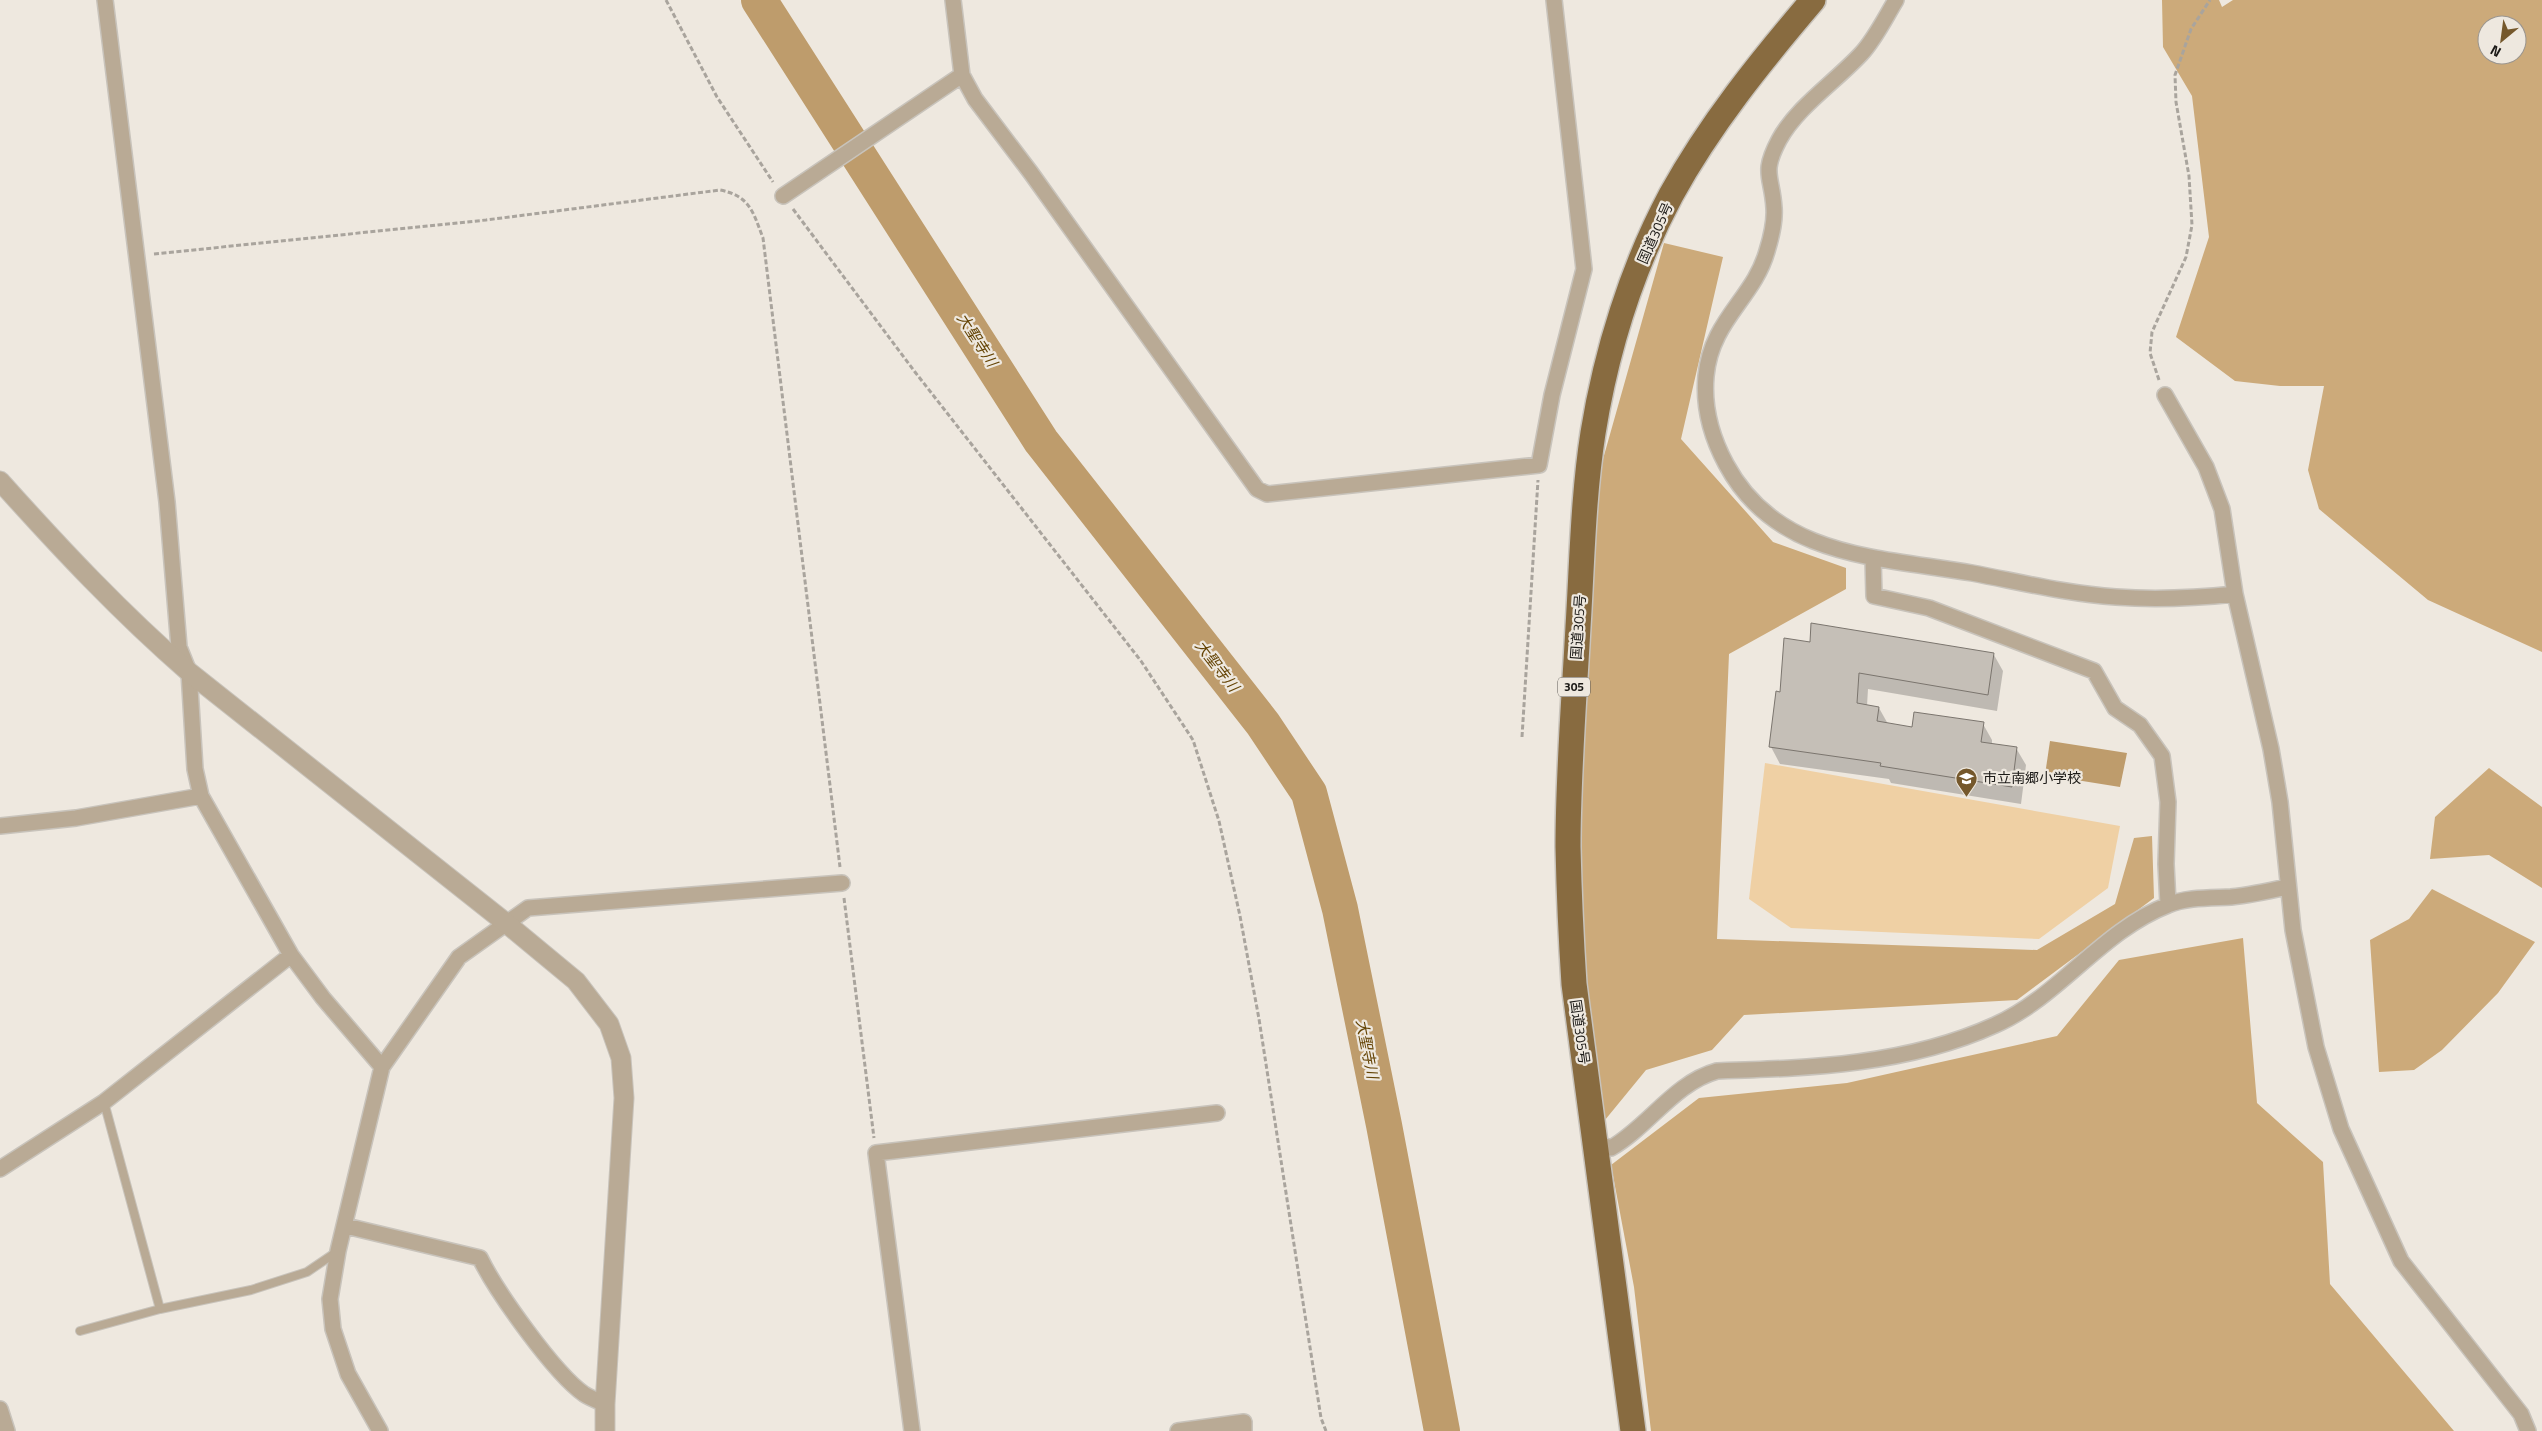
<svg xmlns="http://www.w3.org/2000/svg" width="2542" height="1431" font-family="'Titillium Web','Noto Sans JP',sans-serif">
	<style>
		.green { fill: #efd0a4 }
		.forest { fill: #ccaa7a; fill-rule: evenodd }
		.water { fill: #be9c6c }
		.shadow { fill: #0003 }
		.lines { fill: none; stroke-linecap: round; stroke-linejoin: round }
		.river { stroke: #be9c6c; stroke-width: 36 }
		.building { fill: #c5bfb7; stroke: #7b756e }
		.service-casing { stroke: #c8c3bb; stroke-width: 10 }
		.minor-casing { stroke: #c8c3bb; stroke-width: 18 }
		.tertiary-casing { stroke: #c8c3bb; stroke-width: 21 }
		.trunk-casing { stroke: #c8c3bb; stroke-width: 28 }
		.path { stroke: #a9a49d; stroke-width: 3; stroke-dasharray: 5 2.5; stroke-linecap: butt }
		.service { stroke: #b9aa95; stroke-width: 8 }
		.minor { stroke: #b9aa95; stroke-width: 15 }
		.tertiary { stroke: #b9aa95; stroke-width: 19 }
		.trunk { stroke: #886b40; stroke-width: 25 }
		.labels { text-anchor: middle; stroke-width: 4.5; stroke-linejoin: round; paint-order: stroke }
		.shield { fill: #eee8df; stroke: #5a5752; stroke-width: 1 }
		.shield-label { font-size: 12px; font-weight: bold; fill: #1b1916 }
		.street-label { font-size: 14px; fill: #1b1916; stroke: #eee8df }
		.poi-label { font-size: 14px; fill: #1b1916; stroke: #eee8df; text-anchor: start }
		.water-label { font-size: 15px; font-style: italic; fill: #644304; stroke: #eee8df }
	</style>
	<rect width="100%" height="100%" fill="#eee8df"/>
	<path class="green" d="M1765 763 2120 826 2108 888 2039 939 1791 928 1749 899Z"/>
	<path class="forest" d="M2162 0H2219L2222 7 2233 0H2542V652L2428 600 2319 509 2308 470 2324 386H2280L2235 381 2176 337 2209 237 2192 96 2163 47ZM2487 25H2517V55H2487Z
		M1664 243 1723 257 1681 439 1773 542 1846 568V589L1729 654 1717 939 2037 950 2115 904 2134 838 2152 836 2154 898 2017 1000 1744 1015 1712 1050 1646 1070 1605 1120 1587 1054 1572 865 1594 491Z
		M2489 768 2542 807V888L2489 855 2430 859 2435 817Z
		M2432 889 2535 942 2498 993 2442 1050 2414 1070 2379 1072 2370 940 2409 919Z
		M2243 938 2257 1103 2323 1162 2330 1284 2454 1431H1651L1634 1287 1611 1165 1699 1098 1847 1083 2057 1036 2119 960Z"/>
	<path class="water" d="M2050 741 2127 753 2120 787 2045 775Z"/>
	<path class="shadow" d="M1811 643 1994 655 2003 671 1997 711 1868 689 1867 706 1879 708 1888 724 1913 728 1983 724 1992 740V745L2016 748 2026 765 2021 804 1891 783 1889 779 1780 764 1771 747 1781 693Z"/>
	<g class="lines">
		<path class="river" d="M759 0 1041 441 1263 724 1309 793 1340 909 1384 1125 1442 1431"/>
	</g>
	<path class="building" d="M1811 623 1994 653 1988 695 1859 673 1857 703 1879 707 1877 721 1912 727 1914 712 1984 722 1981 742 2017 747 2012 787 1880 766 1881 763 1769 747 1776 691 1780 692 1784 638 1810 642Z"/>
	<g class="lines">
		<defs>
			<path id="service" d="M104 1102 160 1309 251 1290 307 1272 338 1251
				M80 1331 160 1309"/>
			<path id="minor" d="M105 0 167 502 179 647 189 672 195 769 201 796 291 955 323 998 382 1067 338 1251 330 1299 333 1329 348 1374 380 1431
				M953 0 962 75 975 99 1031 173 1257 489 1267 494 1539 465 1552 395 1584 269 1554 0
				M1896 0C1885 18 1875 39 1861 54 1835 82 1797 107 1779 140 1761 174 1772 175 1774 208 1775 221 1771 238 1767 251 1754 298 1711 320 1706 376 1703 408 1711 436 1726 464 1776 558 1879 557 1972 573 2020 582 2068 594 2116 597 2156 600 2196 598 2235 594
				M783 196 962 75
				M2165 395 2206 467 2222 509 2235 594 2271 749 2280 802 2293 930 2316 1047 2341 1129 2401 1261 2521 1414 2528 1431
				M1873 558 1874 596 1929 608 2094 671 2115 708 2140 725 2162 756 2168 802 2166 864 2168 904
				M0 826 76 818 201 796
				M382 1067 459 957 528 908 842 883
				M1595 1143 1611 1148C1649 1126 1674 1083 1717 1071 1811 1068 1907 1065 1995 1025 2059 997 2101 931 2168 905 2186 897 2211 898 2231 897 2250 895 2269 891 2287 887
				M0 1169 104 1102 291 955
				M346 1226 480 1258C496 1291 554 1373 584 1394 590 1398 598 1401 605 1404
				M0 1409 7 1431
				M912 1431 876 1153 1217 1113
				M1178 1431 1244 1422V1431"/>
			<path id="tertiary" d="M0 481C60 548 121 613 189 672L506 923 576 981 609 1024 621 1058 624 1098 605 1404V1431"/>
			<path id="trunk" d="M1633 1431 1574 984C1571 938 1569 893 1568 847 1568 774 1574 700 1578 627 1582 563 1583 497 1593 433 1606 352 1632 268 1671 195 1710 124 1761 61 1813 0"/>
		</defs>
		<use href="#service" class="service-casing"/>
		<use href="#minor" class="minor-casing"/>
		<use href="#tertiary" class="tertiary-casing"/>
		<use href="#trunk" class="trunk-casing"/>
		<path class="path" d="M666 0 717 97 773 182
			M793 209 915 372 1141 661 1193 740 1219 821 1240 916 1259 1019 1321 1418 1326 1431
			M154 254 486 220 720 190C750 196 753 212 763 238L840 867
			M2159 380 2150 353 2152 332 2186 257 2192 225 2189 176 2176 102 2175 75 2191 29 2210 0
			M1522 737 1538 480
			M844 898 874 1138"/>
		<use href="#service" class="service"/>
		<use href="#minor" class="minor"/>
		<use href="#tertiary" class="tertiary"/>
		<use href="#trunk" class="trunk"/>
	</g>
	<defs>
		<symbol id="school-pin" viewBox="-11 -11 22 30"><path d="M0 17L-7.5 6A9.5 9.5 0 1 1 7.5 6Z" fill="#75582c" stroke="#eee8df"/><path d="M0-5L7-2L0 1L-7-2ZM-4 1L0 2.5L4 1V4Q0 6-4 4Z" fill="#fff"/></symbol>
	</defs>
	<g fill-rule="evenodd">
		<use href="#school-pin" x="1954" y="766" width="25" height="34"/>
	</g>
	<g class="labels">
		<rect class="shield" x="1558" y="677.5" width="32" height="19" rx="4"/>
		<g class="shield-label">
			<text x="1574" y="691">305</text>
		</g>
		<g class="street-label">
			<text transform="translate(1655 233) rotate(-66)" y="5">国道305号</text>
			<text transform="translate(1578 627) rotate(-86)" y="5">国道305号</text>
			<text transform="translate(1580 1032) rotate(82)" y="5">国道305号</text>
		</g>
		<g class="poi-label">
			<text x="1983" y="783">市立南郷小学校</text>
		</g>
		<g class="water-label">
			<text transform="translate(977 340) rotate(57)" y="5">大聖寺川</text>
			<text transform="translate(1217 666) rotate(52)" y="5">大聖寺川</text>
			<text transform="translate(1367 1049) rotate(79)" y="5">大聖寺川</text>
		</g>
	</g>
	<g transform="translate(2502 40) rotate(209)"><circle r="24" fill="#eee8df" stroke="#9a958f"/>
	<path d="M0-4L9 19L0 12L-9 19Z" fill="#75582c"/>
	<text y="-8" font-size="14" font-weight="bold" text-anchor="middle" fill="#1b1916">N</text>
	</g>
</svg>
